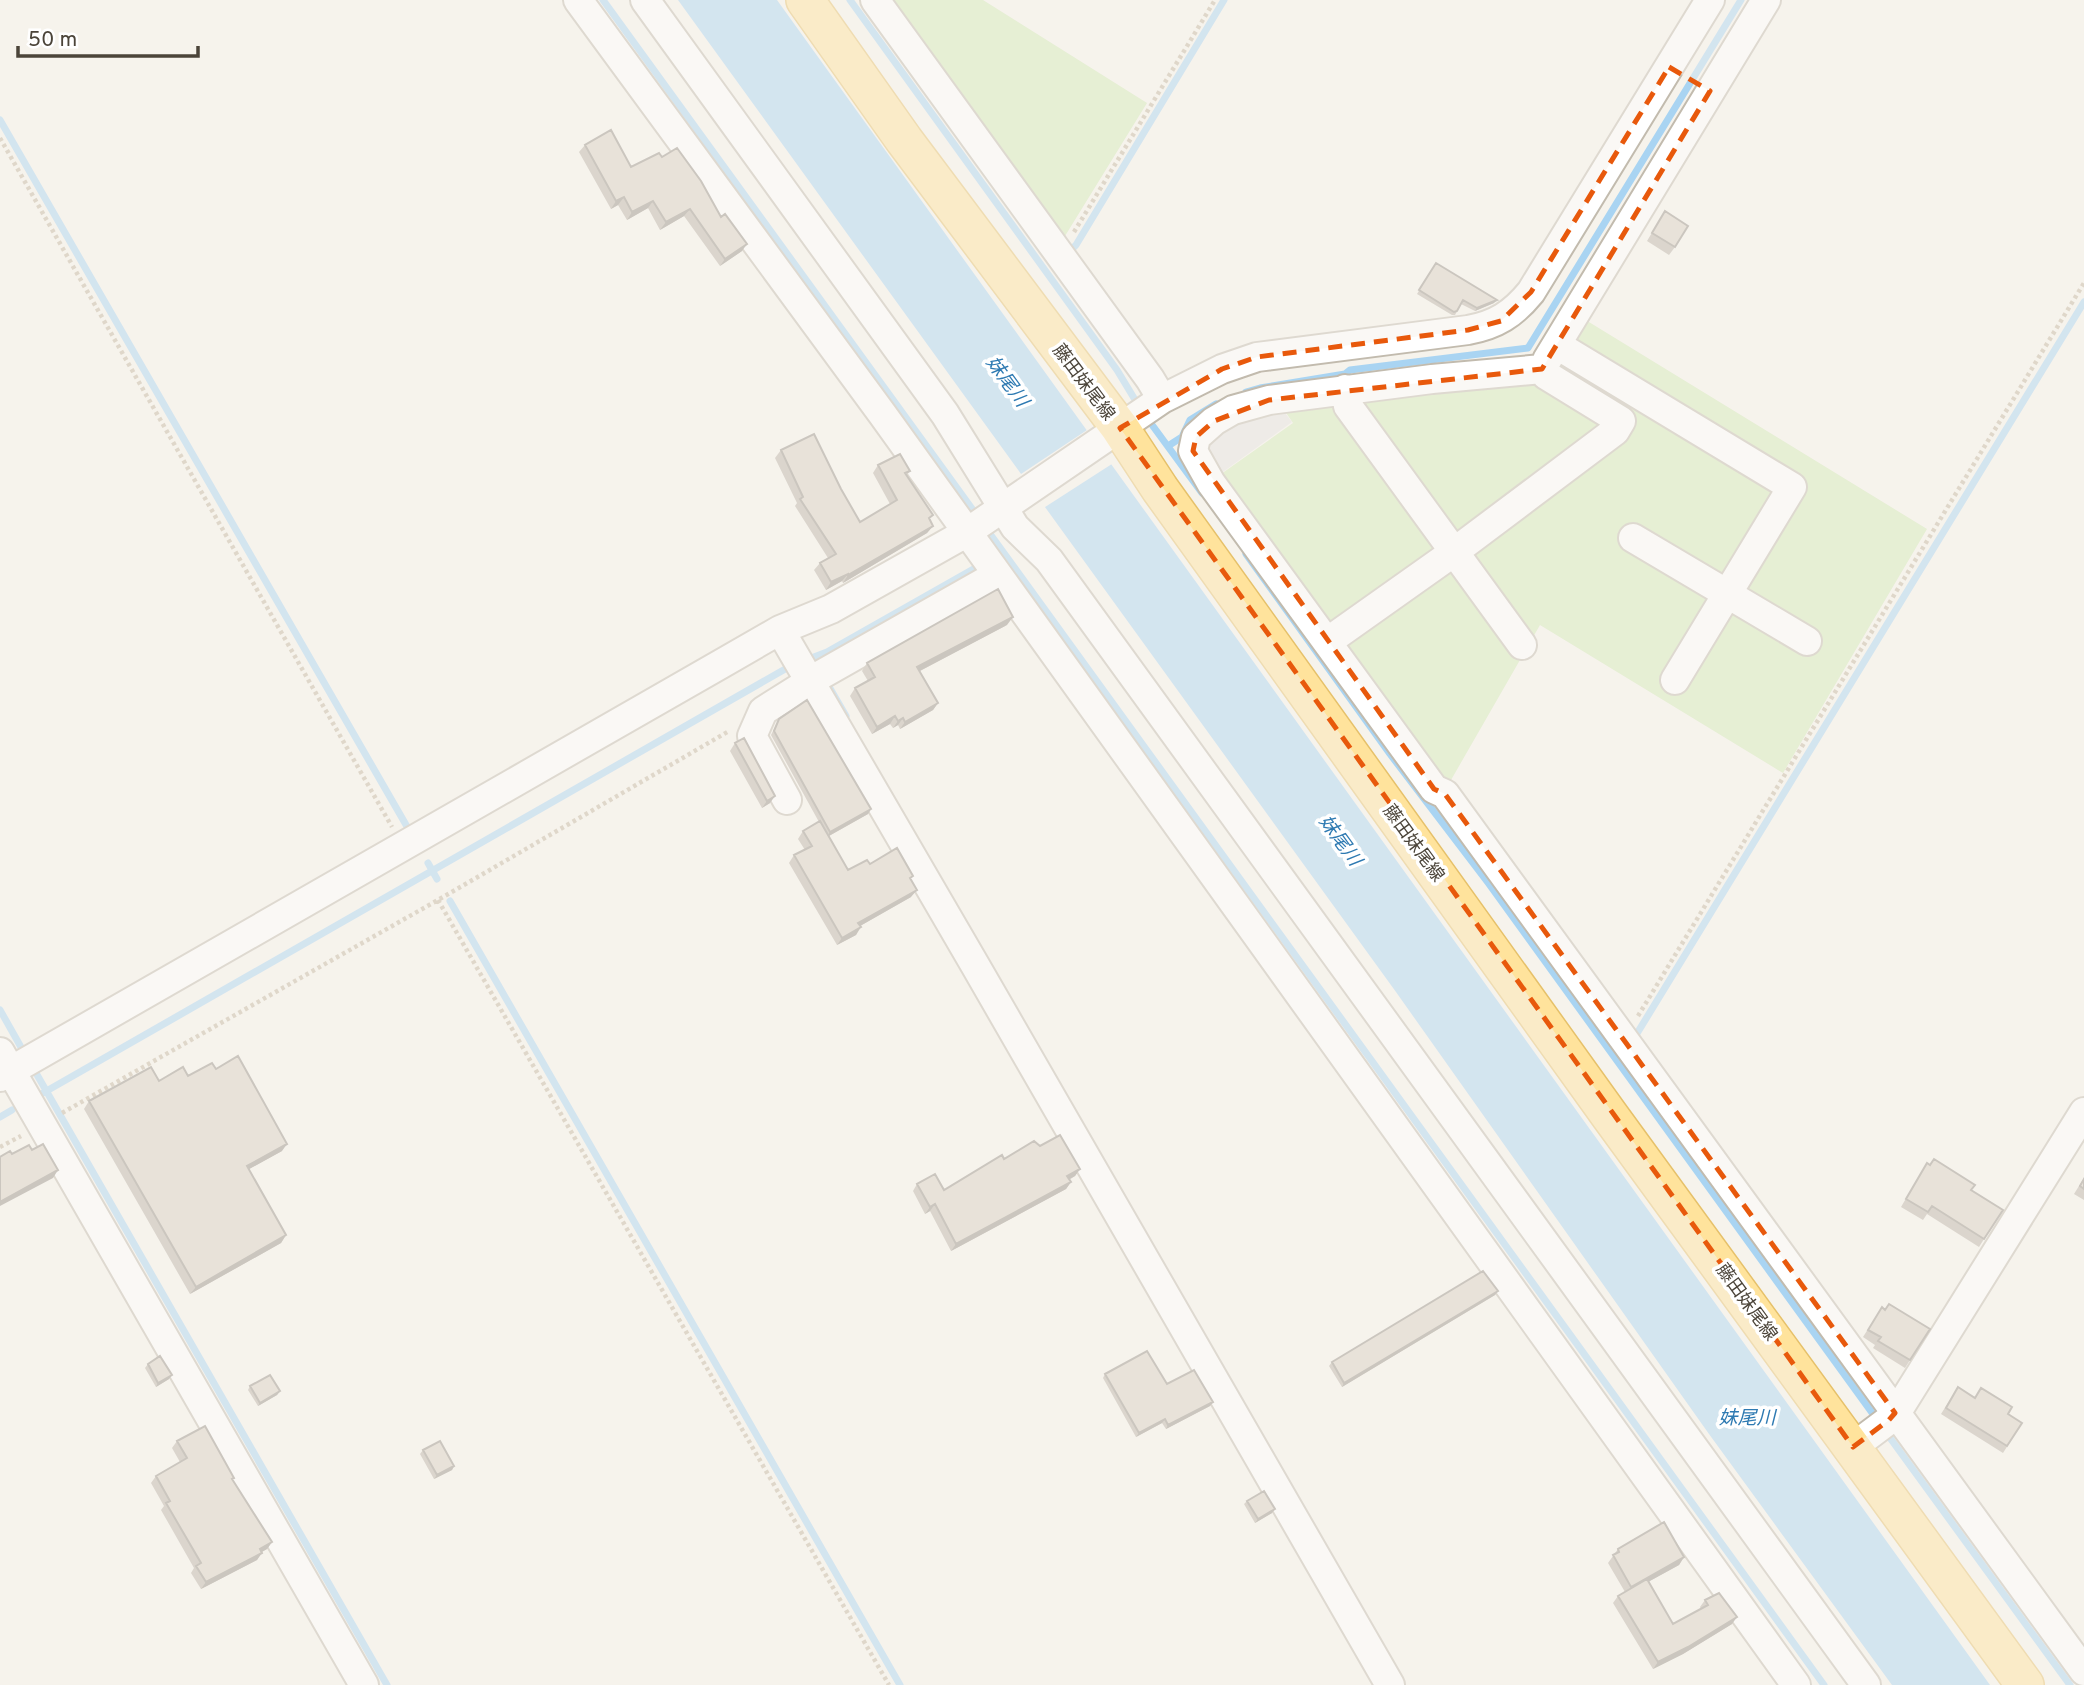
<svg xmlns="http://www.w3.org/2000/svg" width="2084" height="1685" font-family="Overpass,'Noto Sans JP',sans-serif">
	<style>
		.green { fill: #d2eab5 }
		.parking { fill: #e5e3e0 }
		.water { fill: #a9d4f2 }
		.pier { fill: #f6f3ec }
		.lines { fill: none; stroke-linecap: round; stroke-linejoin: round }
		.stream { stroke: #a9d4f2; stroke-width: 7 }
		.minor-casing { stroke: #c2bbae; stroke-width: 32 }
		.major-casing { stroke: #e6c16a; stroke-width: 40 }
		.path { stroke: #c4b79f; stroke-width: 4.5; stroke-dasharray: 3.5 3.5; stroke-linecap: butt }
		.minor { stroke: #fff; stroke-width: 28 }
		.major { stroke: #ffe39c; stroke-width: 37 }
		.wall { fill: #bab2a6 }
		.shaded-wall { fill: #979187 }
		.building { fill: #d8cfc1; stroke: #979187; stroke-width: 2 }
		.marked { fill: none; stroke: #e8590c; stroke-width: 5; stroke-dasharray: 14 9; stroke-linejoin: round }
		.labels { text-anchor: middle; stroke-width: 7; stroke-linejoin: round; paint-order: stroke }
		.street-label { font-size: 18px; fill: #4b4439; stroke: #fff }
		.water-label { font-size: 19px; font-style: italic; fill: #2e7ab2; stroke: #fff }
	</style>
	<rect width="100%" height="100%" fill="#f6f3ec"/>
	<path class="green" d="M884 0H983L1147 103 1065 236 1060 238Z
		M1584 319 1927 529 1783 773 1540 625 1451 780 1436 784 1214 479 1293 423 1280 404 1539 378Z"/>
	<path class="parking" d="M1279 405 1292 422 1216 477 1206 461 1214 431Z"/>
	<path class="water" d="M678 0H777L1990 1685H1892L1709 1434 1396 992Z"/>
	<path class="pier" d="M1090 428 1115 462 1042 509 1018 476Z"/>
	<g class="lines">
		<path class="stream" d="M603 0 978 517
			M850 0 1117 370 1140 408
			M0 120 409 830
			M1068 253 1076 245 1224 0
			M1246 392 1260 388 1345 374 1350 370 1528 348 1741 0
			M1147 418 1202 493
			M1168 446 1182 437 1190 420 1216 404
			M985 527 1824 1685
			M1246 554 1390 754 1489 884 1878 1421
			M806 660 827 652 977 567
			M824 678 846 716
			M428 863 437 879
			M450 901 900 1685
			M0 1010 26 1056
			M1633 1040 2084 302
			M32 1066 387 1685
			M36 1097 794 664
			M0 1117 12 1110
			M1885 1431 2070 1685"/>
		<defs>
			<path id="minor" d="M578 0 883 415 1796 1685
				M645 0 945 414 1015 527 1049 560 1866 1685
				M875 0 1150 379 1162 399
				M1557 345 1792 487 1675 680
				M1547 360 1766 0
				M1542 369 1432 379 1269 400 1233 410 1214 421 1196 437 1193 451 1211 483 1434 789 1445 794 2084 1671
				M1345 389 1348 406 1522 645
				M1633 538 1807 641
				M780 630 975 965 1390 1685
				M1327 642 1454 552 1615 431 1621 421 1546 375 1542 369
				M787 800 752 736 763 711 817 677 997 575
				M0 1052 364 1685
				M0 1077 721 664 780 630 831 609 966 533 1162 399 1222 369 1257 357 1468 330C1496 325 1513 314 1531 292L1710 0
				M1853 1447 1889 1420 1900 1407 2084 1112"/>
			<path id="major" d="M805 0 904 140 1120 428 1160 489 1610 1116 2025 1685"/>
		</defs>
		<use href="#minor" class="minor-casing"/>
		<use href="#major" class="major-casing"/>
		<path class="path" d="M0 138 392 827
			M1074 232 1215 0
			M438 900 889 1685
			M1638 1016 2084 283
			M62 1113 438 900 729 731
			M0 1147 21 1136"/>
		<use href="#minor" class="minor"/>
		<use href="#major" class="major"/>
	</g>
	<path class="wall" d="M585 145 631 167 662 157 721 217 742 251 720 266 684 216 660 230 648 208 627 220 618 205 611 209 579 152Z
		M1665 211 1675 247 1669 255 1647 241Z
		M1436 263 1494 303 1475 311 1461 304 1455 315H1452L1417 294Z
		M781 450 841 489 860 522 890 504 873 473 878 465 910 471 907 475 933 526 927 533 843 583 842 581 826 590 814 570 820 563 828 558 795 506 797 503 775 458Z
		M1007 625 920 671 938 703 933 710 900 729 898 725 893 728 890 724 872 734 850 696 855 688 868 681 862 671 867 663Z
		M779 719 871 809 868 814 829 836 848 870 870 864 911 880V897L860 926 856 935 837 945 789 863 794 855 805 850 798 839 803 831 819 822 771 735Z
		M735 743 770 803 762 808 730 751Z
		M216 1069 282 1151 249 1169 286 1235 281 1243 190 1294 84 1109 89 1101 159 1081 188 1076Z
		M1040 1146 1080 1169 1075 1176 1069 1180 1071 1182 1066 1189 951 1251 930 1211 925 1214 913 1191 917 1184 944 1190 1004 1159Z
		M1934 1159 1971 1190 1984 1239 1979 1247 1927 1214 1923 1220 1901 1207 1922 1171 1927 1163 1930 1165Z
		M2084 1178V1200L2074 1194Z
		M1498 1291 1495 1295 1342 1387 1329 1366 1332 1362Z
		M1877 1315 1910 1360 1905 1368 1873 1348 1875 1345 1863 1337Z
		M148 1364 169 1379 156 1387 145 1368Z
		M1105 1374 1167 1384 1213 1402 1210 1406 1166 1429 1162 1423 1136 1437 1103 1378Z
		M250 1386 280 1391 277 1395 258 1406 248 1390Z
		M1958 1387 1975 1398 2008 1414 2022 1423 2003 1453 1941 1414Z
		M177 1441 232 1481 272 1542 267 1549 261 1552 257 1560 201 1589 191 1573 194 1568 161 1510 164 1506 151 1483 156 1476 180 1462 172 1448Z
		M423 1450 454 1466 452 1470 434 1479 420 1454Z
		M1247 1501 1272 1513 1255 1523 1244 1504Z
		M1618 1549 1684 1557 1679 1565 1648 1582 1673 1624 1701 1609 1700 1607 1705 1600 1732 1624 1683 1654 1653 1669 1613 1603 1618 1596 1625 1592 1608 1563Z"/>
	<path class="shaded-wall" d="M624 197 618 205 611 209 616 201Z
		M653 201 648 208 627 220 632 212Z
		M690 209 684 216 660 230 666 222Z
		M747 244 742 251 720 266 725 259Z
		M1497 300 1494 303 1475 311 1477 308Z
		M933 526 927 533 843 583 848 575Z
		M848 574 842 581 826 590 831 582Z
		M1013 617 1007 625 912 675 917 667Z
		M938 703 933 710 900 729 905 722Z
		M895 716 890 724 872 734 877 727Z
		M903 718 898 725 893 728 898 721Z
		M775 796 770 803 762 808 767 801Z
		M871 809 868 814 827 837 830 832Z
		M917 890 911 897 853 930 858 923Z
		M861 927 856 935 837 945 842 938Z
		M287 1144 282 1151 242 1173 247 1166Z
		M1080 1169 1075 1176 1062 1183 1067 1176Z
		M58 1170 53 1178 0 1206V1202Z
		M1071 1182 1066 1189 951 1251 956 1244Z
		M935 1204 930 1211 925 1214 930 1207Z
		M286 1235 281 1243 190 1294 196 1287Z
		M1498 1291 1495 1295 1342 1387 1344 1383Z
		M172 1375 169 1379 156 1387 158 1383Z
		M280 1391 277 1395 258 1406 260 1403Z
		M1213 1402 1210 1406 1166 1429 1168 1425Z
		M1165 1419 1162 1423 1136 1437 1139 1433Z
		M454 1466 452 1470 434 1479 437 1475Z
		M1275 1509 1272 1513 1255 1523 1258 1519Z
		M272 1542 267 1549 255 1556 262 1553 257 1560 201 1589 206 1582Z
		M1684 1557 1679 1565 1626 1594 1631 1587Z
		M1737 1617 1732 1624 1683 1654 1653 1669 1658 1662Z"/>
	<path class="building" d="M611 130 631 167 659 153 662 157 677 148 701 181 721 217 725 214 747 244 725 259 690 209 666 222 653 201 632 212 624 197 616 201 585 145Z
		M1665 211 1688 226 1675 247 1652 233Z
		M1436 263 1497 300 1477 308 1463 300 1457 311 1454 312 1419 290Z
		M814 434 841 489 860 522 897 500 878 465 900 454 910 471 905 473 933 515 929 518 933 526 848 575V574L831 582 820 563 836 554 800 499 803 497 781 450Z
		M998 589 1013 617 917 667 938 703 905 722 903 718 898 721 895 716 877 727 855 688 875 677 867 663Z
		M807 700 871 809 830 832 774 731 779 719Z
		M744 738 775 796 767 801 735 743Z
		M820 821 848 870 867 860 870 864 897 848 913 876 910 878 917 890 858 923 861 927 842 938 794 855 812 846 803 831Z
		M238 1056 287 1144 247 1166 286 1235 196 1287 89 1101 151 1067 159 1081 183 1067 188 1076 212 1063 216 1069Z
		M1060 1135 1080 1169 1067 1176 1071 1182 956 1244 935 1204 930 1207 917 1184 935 1174 944 1190 1002 1155 1004 1159 1034 1141 1040 1146Z
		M43 1144 58 1170 0 1202V1157L10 1151 12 1154 29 1145 32 1150Z
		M1934 1159 1975 1185 1971 1190 2003 1210 1984 1239 1932 1206 1928 1212 1906 1199 1927 1163 1930 1165Z
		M2084 1179V1189L2080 1186Z
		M1483 1271 1498 1291 1344 1383 1332 1362Z
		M1889 1304 1930 1329 1910 1360 1878 1341 1881 1337 1868 1330 1882 1307 1885 1310Z
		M1147 1351 1167 1384 1194 1370 1213 1402 1168 1425 1165 1419 1139 1433 1105 1374Z
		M160 1356 172 1375 158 1383 148 1364Z
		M270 1375 280 1391 260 1403 250 1386Z
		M1958 1387 1975 1398 1981 1388 2012 1407 2008 1414 2022 1423 2007 1446 1946 1408Z
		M205 1426 234 1478 232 1479 272 1542 260 1549 262 1553 206 1582 196 1566 201 1563 166 1503 170 1501 156 1476 187 1458 177 1441Z
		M440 1441 454 1466 437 1475 423 1450Z
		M1264 1491 1275 1509 1258 1519 1247 1501Z
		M1664 1522 1684 1557 1631 1587 1613 1555 1619 1552 1618 1549Z
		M1647 1579 1673 1624 1708 1605 1705 1600 1719 1593 1737 1617 1688 1647 1658 1662 1618 1596Z"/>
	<path d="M0 0H2084V1685H0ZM1669 67 1710 91 1542 369 1269 400 1214 421 1196 437 1193 451 1434 789 1445 794 1895 1413 1889 1420 1853 1447 1120 428 1222 369 1257 357 1468 330 1501 321 1531 292Z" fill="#f6f3ec" fill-opacity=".55" fill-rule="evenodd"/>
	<path class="marked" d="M1669 67 1710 91 1542 369 1269 400 1214 421 1196 437 1193 451 1434 789 1445 794 1895 1413 1889 1420 1853 1447 1120 428 1222 369 1257 357 1468 330 1501 321 1531 292Z"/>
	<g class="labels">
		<g class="street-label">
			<text transform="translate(1084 382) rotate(53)" y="6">藤田妹尾線</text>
			<text transform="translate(1414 843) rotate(54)" y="6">藤田妹尾線</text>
			<text transform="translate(1747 1302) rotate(54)" y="6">藤田妹尾線</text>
		</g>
		<g class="water-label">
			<text transform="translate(1008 381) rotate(54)" y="7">妹尾川</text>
			<text transform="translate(1341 840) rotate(54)" y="7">妹尾川</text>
			<text x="1747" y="1424">妹尾川</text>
		</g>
	</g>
	<path d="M18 46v10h180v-10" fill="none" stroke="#4b4439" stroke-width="3.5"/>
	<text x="28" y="46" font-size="21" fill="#4b4439" stroke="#ffffff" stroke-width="5" paint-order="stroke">50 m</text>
</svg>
